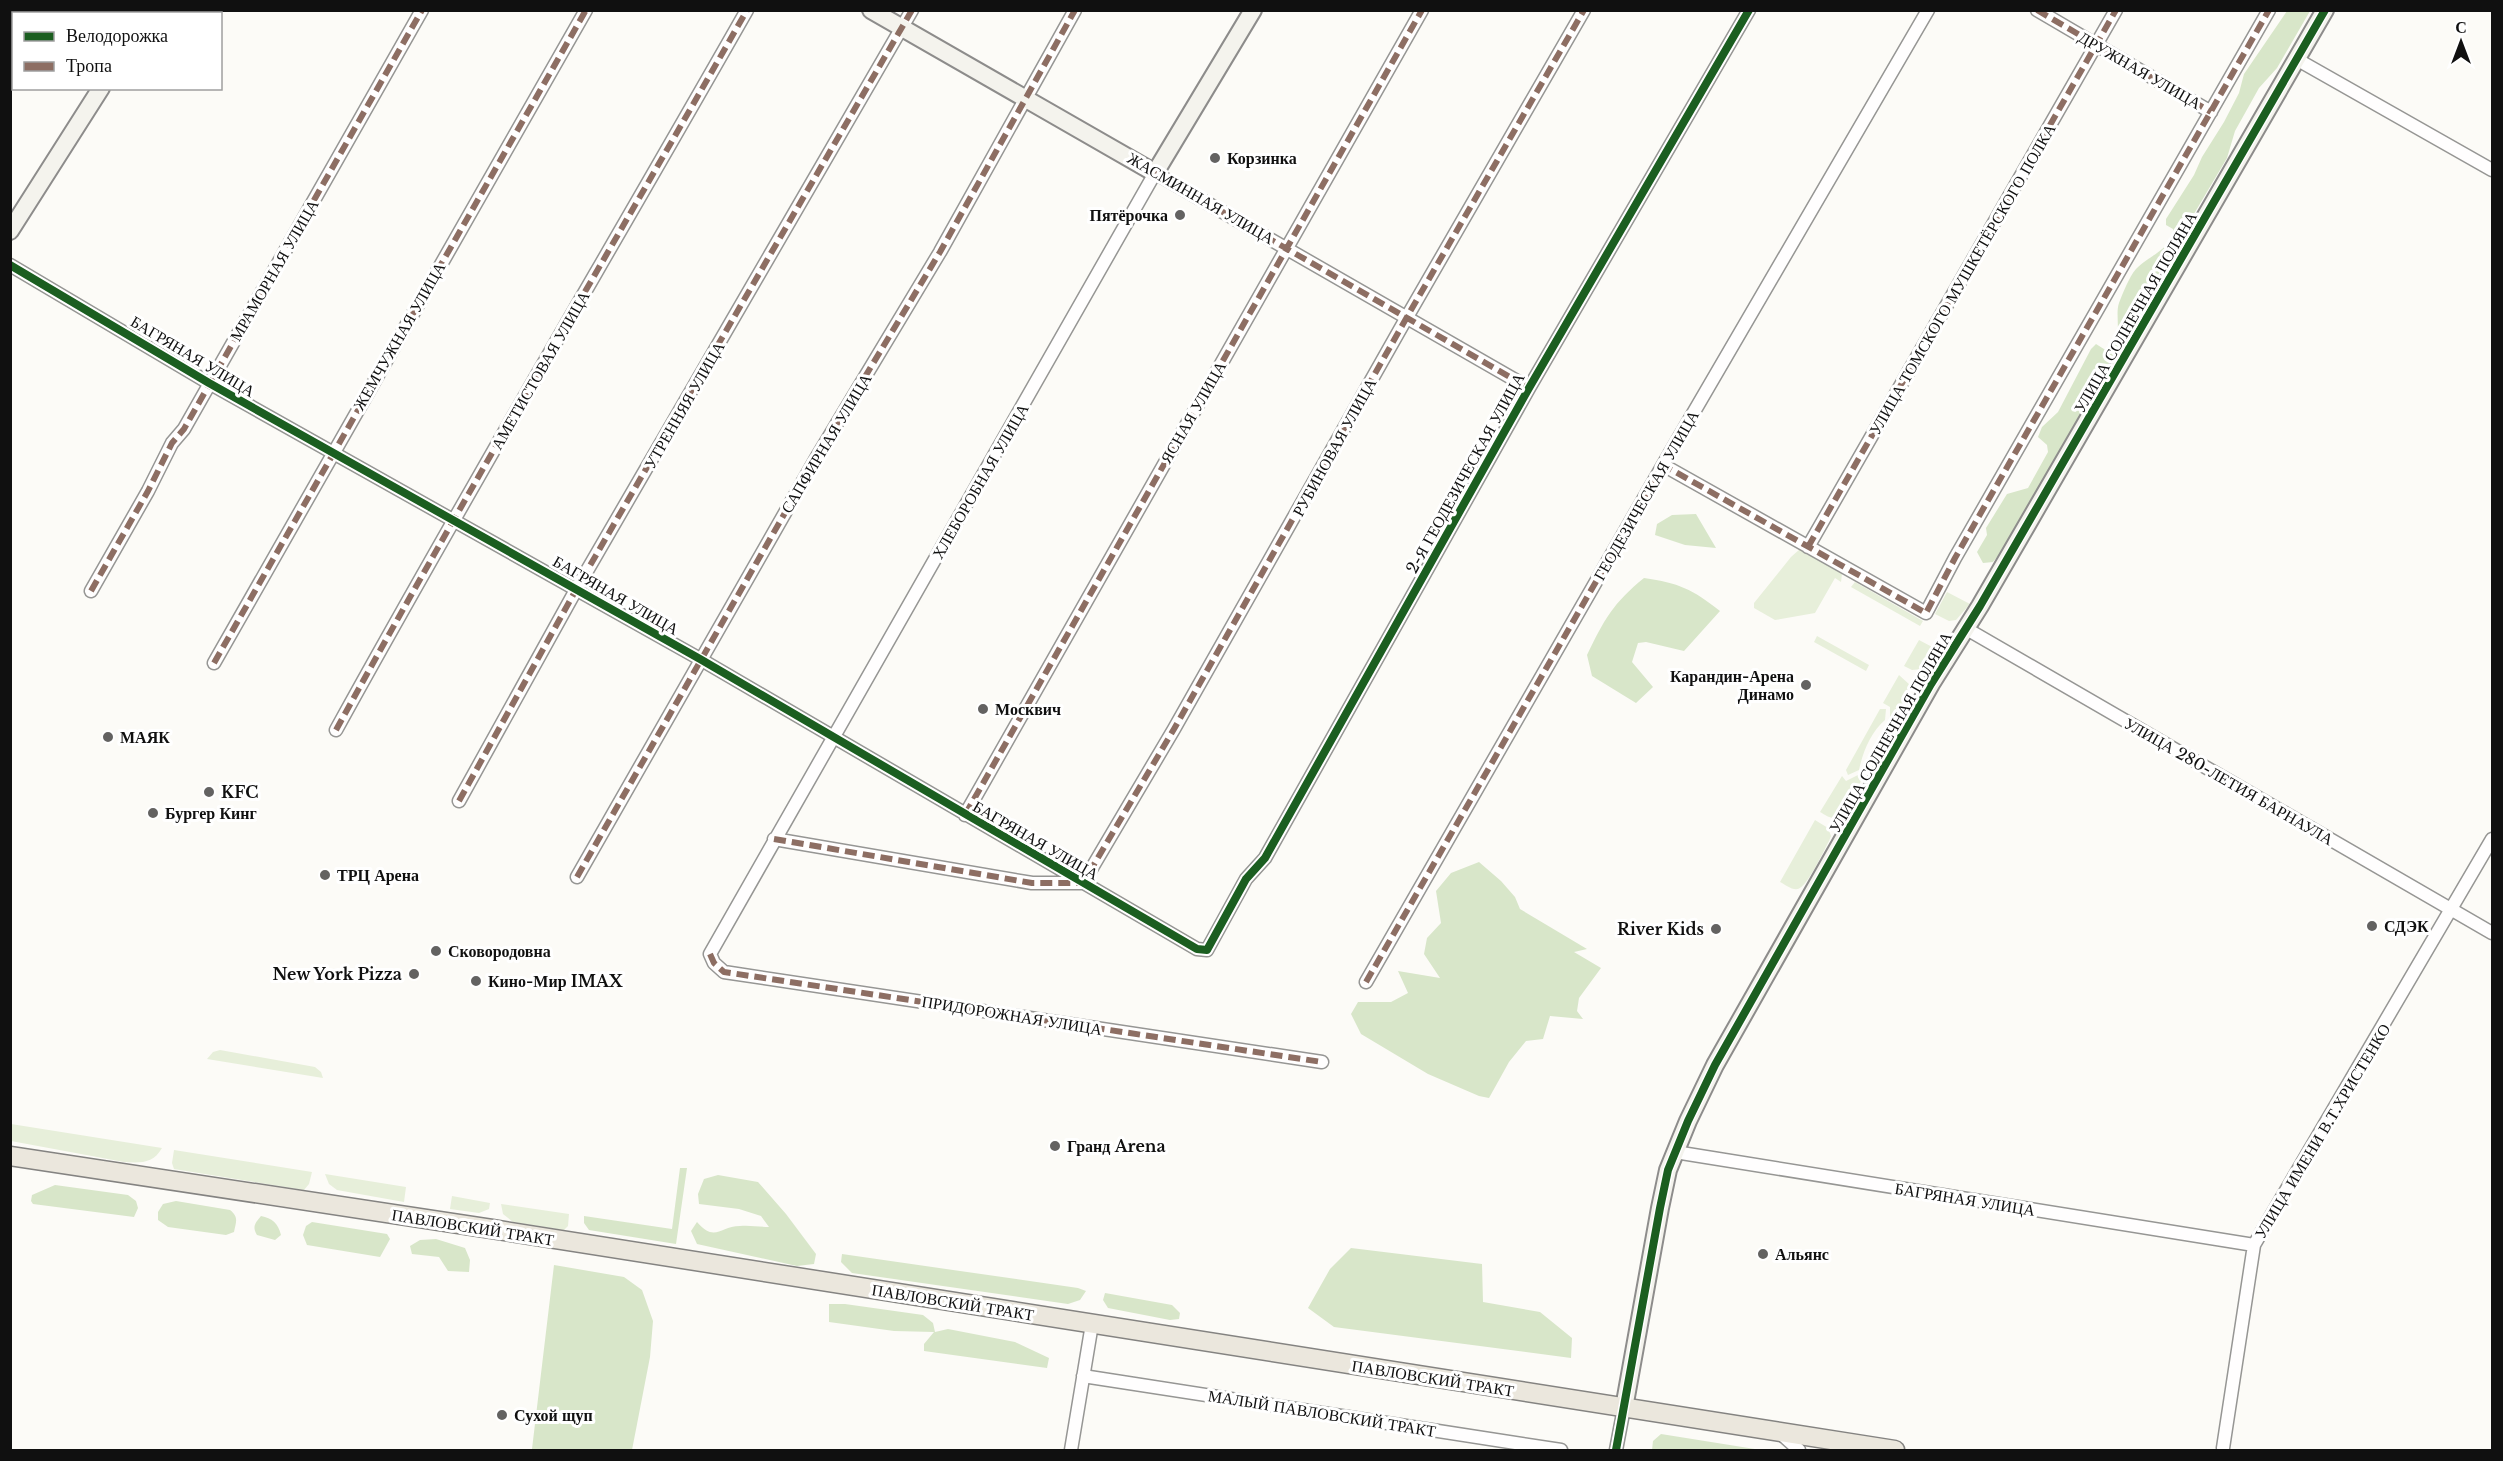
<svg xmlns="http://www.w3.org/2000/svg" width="2503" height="1461" font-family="'Libre Baskerville',serif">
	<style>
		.green { fill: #e7efda }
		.forest { fill: #d8e6c9 }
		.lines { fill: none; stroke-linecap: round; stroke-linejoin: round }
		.street-casing { stroke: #969694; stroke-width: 15 }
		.secondary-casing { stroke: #8d8c8b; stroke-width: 20 }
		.primary-casing { stroke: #848381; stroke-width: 21 }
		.street { stroke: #fffefe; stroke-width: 12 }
		.secondary { stroke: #f4f3ed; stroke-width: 16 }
		.primary { stroke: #ebe7dd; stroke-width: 18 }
		.quiet { stroke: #8d6e63; stroke-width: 6; stroke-dasharray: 12 6; stroke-linecap: butt }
		.cycleway-casing { stroke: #fff; stroke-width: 11 }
		.cycleway { stroke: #1b5e20; stroke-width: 8 }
		.poi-dot { fill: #636261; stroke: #fff; stroke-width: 2 }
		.labels { text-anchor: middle; stroke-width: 6; stroke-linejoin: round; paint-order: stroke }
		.street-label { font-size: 16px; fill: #101010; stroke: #fff }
		.poi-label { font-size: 16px; font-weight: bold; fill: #101010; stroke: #fff; text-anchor: start }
	</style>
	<rect width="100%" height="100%" fill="#fcfbf7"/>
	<path class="green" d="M1800 549 1839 572 1842 574 1841 582 1835 578 1815 613 1775 620 1754 608V603L1791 557Z
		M1855 582 1923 621 1920 626 1851 587Z
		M1947 592 1970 604 1956 620 1949 621 1935 614Z
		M1817 636 1869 665 1866 671 1814 642Z
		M1919 640 1936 649 1923 669 1912 670 1904 666Z
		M1899 675 1910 685 1909 698 1886 730 1890 718V707L1883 703Z
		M1880 709H1886L1885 720C1871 732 1863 751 1859 770L1848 775 1846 770Z
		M1862 773C1861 786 1850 818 1834 818 1830 818 1825 815 1820 812L1842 776 1846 781Z
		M1815 820 1828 828 1831 836 1829 841C1824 850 1808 886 1798 889 1791 890 1786 885 1780 882Z
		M220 1050 315 1067 321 1072 323 1078 207 1059 213 1052Z
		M10 1124H11L162 1148C153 1164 140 1163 124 1162L11 1141Z
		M174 1150 312 1172 309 1184 304 1190 174 1169 172 1163Z
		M325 1174 406 1187 404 1202 337 1190 329 1184Z
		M452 1196 490 1203 489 1209 479 1213 450 1209Z
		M501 1204 569 1214 568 1226 564 1230 513 1222 503 1214Z"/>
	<path class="forest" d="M2287 11H2310L2277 68 2259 88 2235 131 2227 158 2149 290 2073 430 2006 546 1993 562 1983 563 1977 552 1987 535 1986 528 2007 494 2028 488 2048 452 2047 445 2038 437 2042 427 2058 412 2091 349 2096 344 2107 351C2125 339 2114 317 2119 303 2123 293 2129 277 2136 269 2150 255 2161 255 2174 235L2173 229 2166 225V219L2194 175 2202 157 2224 122 2239 93 2244 74Z
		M1696 514 1716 548 1685 545 1655 535 1657 524 1672 515Z
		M1644 578C1679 583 1692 589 1720 611L1684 651 1646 642 1638 643 1632 662 1653 687 1636 703 1592 676 1587 655C1604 620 1613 603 1644 578Z
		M1479 862 1501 881 1515 897 1520 909 1587 949 1574 952 1601 968 1579 998 1577 1011 1583 1019 1550 1016 1543 1039 1526 1041 1509 1062 1489 1098 1479 1096 1428 1074 1361 1034 1351 1014 1358 1002H1391L1408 993 1398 971 1440 978 1424 954 1427 938 1441 923 1436 891 1451 873Z
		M680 1168H687L676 1244 589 1230 584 1223V1216L672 1229Z
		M718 1175 758 1182 786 1214 816 1254 814 1264 797 1266 697 1244 691 1231 697 1222C715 1243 720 1226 740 1226 749 1225 760 1227 769 1227L761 1216 739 1209 699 1204 698 1194 704 1179Z
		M55 1185 128 1195 136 1201 138 1208 134 1217 33 1204 31 1201 32 1195Z
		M176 1201 230 1210C239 1217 236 1222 234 1232L226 1235 168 1227 158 1220V1212L163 1204Z
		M261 1216C272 1218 278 1223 281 1235L275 1240 257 1235C252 1227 255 1223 261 1216Z
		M312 1222 387 1234 390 1239 380 1257 307 1245 303 1235 306 1226Z
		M436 1239 465 1248 470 1260 469 1272 448 1271 439 1257 412 1254 410 1246 420 1240Z
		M1351 1248 1482 1264 1483 1302 1540 1312 1572 1338 1571 1358 1334 1327 1308 1308 1330 1269Z
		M842 1254 1078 1288 1086 1291 1080 1300 1068 1304 852 1273 841 1262Z
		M554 1265 624 1277 642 1290 653 1321 650 1357 632 1450H524L532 1449Z
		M1105 1293 1172 1305 1180 1313 1179 1319 1170 1320 1108 1308 1103 1300Z
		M829 1304H845L923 1315 933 1323 935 1332 948 1329 1015 1342 1049 1358 1047 1368 924 1351V1344L934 1332 894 1331 829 1322Z
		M1661 1434 1761 1450H1652L1653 1441Z"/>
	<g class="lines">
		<defs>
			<path id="street" d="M2037 10 2211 112
				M2298 60 2492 170
				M10 265 209 383 700 659 1197 949 1207 950 1246 879 1265 858 1529 388 1749 10
				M1663 465 1926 613 1955 558 2269 10
				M1808 547 2116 10
				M91 591 148 491 172 443 184 429 422 10
				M1965 628 2492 933
				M214 663 586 10
				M336 730C469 488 610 251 747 10
				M459 801 577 588 912 10
				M965 815 1422 10
				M774 839 1032 883H1083L1174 729 1407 317 1584 10
				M577 877 818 455 940 252 1075 10
				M1366 982 1663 465 1928 10
				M1322 1062 724 972 714 963 710 954 1155 173 1529 388
				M1675 1152 2254 1245
				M1083 1376 1561 1450
				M1780 1433 1799 1450
				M2223 1448 2254 1245 2492 839
				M1071 1450 1092 1324
				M1616 1450 1624 1408"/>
			<path id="secondary" d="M871 10 1155 173 1253 10
				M148 14 150 10
				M10 231 101 88
				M1624 1408 1660 1208 1668 1170 1688 1121 1715 1065 1931 684 1980 606 2325 10"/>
			<path id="primary" d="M10 1156 492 1229 1895 1450"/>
		</defs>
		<use href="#street" class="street-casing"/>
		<use href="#secondary" class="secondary-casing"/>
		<use href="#primary" class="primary-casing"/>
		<use href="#street" class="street"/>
		<use href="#secondary" class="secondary"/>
		<use href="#primary" class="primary"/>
		<path class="quiet" d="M2037 10 2211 112
			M1155 173 1529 388
			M1808 547 2116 10
			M91 591 148 491 172 443 184 429 422 10
			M214 663 586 10
			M336 730C469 488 610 251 747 10
			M459 801 577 588 912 10
			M965 815 1422 10
			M774 839 1032 883H1083L1174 729 1407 317 1584 10
			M577 877 818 455 940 252 1075 10
			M710 954 714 963 724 972 1322 1062
			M1366 982 1663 465 1926 613 1955 558 2269 10"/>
		<defs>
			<path id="cycleway" d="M10 265 209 383 700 659 1197 949 1207 950 1246 879 1265 858 1529 388 1749 10
				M1616 1450 1660 1208 1668 1170 1688 1121 1715 1065 1931 684 1980 606 2325 10"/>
		</defs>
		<use href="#cycleway" class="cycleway-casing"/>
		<use href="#cycleway" class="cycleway"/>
	</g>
	<g class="poi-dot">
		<circle cx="1215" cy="158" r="6"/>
		<circle cx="1180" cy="215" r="6"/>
		<circle cx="1806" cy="685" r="6"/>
		<circle cx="983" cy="709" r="6"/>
		<circle cx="108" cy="737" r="6"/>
		<circle cx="209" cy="792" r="6"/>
		<circle cx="153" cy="813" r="6"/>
		<circle cx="325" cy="875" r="6"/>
		<circle cx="2372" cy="926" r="6"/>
		<circle cx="1716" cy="929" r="6"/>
		<circle cx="436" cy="951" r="6"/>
		<circle cx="414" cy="974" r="6"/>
		<circle cx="476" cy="981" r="6"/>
		<circle cx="1055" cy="1146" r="6"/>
		<circle cx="1763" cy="1254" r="6"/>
		<circle cx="502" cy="1415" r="6"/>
	</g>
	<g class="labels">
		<g class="street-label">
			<text transform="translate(2140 70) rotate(30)" y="6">ДРУЖНАЯ УЛИЦА</text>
			<text transform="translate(1201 198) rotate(30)" y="6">ЖАСМИННАЯ УЛИЦА</text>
			<text transform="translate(274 270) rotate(-60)" y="6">МРАМОРНАЯ УЛИЦА</text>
			<text transform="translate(1962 279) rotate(-60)" y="6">УЛИЦА ТОМСКОГО МУШКЕТЁРСКОГО ПОЛКА</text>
			<text transform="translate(2135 312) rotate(-60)" y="6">УЛИЦА СОЛНЕЧНАЯ ПОЛЯНА</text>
			<text transform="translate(399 336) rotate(-60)" y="6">ЖЕМЧУЖНАЯ УЛИЦА</text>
			<text transform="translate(193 356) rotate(31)" y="6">БАГРЯНАЯ УЛИЦА</text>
			<text transform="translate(540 370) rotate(-60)" y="6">АМЕТИСТОВАЯ УЛИЦА</text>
			<text transform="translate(684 405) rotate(-60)" y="6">УТРЕННЯЯ УЛИЦА</text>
			<text transform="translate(1193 412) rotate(-60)" y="6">ЯСНАЯ УЛИЦА</text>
			<text transform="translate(826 443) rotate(-59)" y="6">САПФИРНАЯ УЛИЦА</text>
			<text transform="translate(1334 447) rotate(-61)" y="6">РУБИНОВАЯ УЛИЦА</text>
			<text transform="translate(1465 473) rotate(-61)" y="6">2-Я ГЕОДЕЗИЧЕСКАЯ УЛИЦА</text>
			<text transform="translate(980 481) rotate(-60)" y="6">ХЛЕБОРОБНАЯ УЛИЦА</text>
			<text transform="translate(1646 495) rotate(-60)" y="6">ГЕОДЕЗИЧЕСКАЯ УЛИЦА</text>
			<text transform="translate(616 595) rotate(30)" y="6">БАГРЯНАЯ УЛИЦА</text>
			<text transform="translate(1890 732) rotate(-60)" y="6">УЛИЦА СОЛНЕЧНАЯ ПОЛЯНА</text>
			<text transform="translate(2229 781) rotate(30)" y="6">УЛИЦА 280-ЛЕТИЯ БАРНАУЛА</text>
			<text transform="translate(1036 840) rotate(30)" y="6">БАГРЯНАЯ УЛИЦА</text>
			<text transform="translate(1012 1015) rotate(9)" y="6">ПРИДОРОЖНАЯ УЛИЦА</text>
			<text transform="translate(2322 1131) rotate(-59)" y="6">УЛИЦА ИМЕНИ В.Т.ХРИСТЕНКО</text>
			<text transform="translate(1965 1199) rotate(9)" y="6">БАГРЯНАЯ УЛИЦА</text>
			<text transform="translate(473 1227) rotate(9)" y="6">ПАВЛОВСКИЙ ТРАКТ</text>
			<text transform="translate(953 1302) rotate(9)" y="6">ПАВЛОВСКИЙ ТРАКТ</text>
			<text transform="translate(1433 1378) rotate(9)" y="6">ПАВЛОВСКИЙ ТРАКТ</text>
			<text transform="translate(1322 1413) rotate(9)" y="6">МАЛЫЙ ПАВЛОВСКИЙ ТРАКТ</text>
		</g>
		<g class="poi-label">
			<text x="1227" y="164">Корзинка</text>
			<text x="1168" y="221" text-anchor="end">Пятёрочка</text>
			<text x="1794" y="682" text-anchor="end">Карандин-Арена<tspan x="1794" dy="18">Динамо</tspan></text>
			<text x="995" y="715">Москвич</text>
			<text x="120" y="743">МАЯК</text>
			<text x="221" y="798">KFC</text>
			<text x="165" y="819">Бургер Кинг</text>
			<text x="337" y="881">ТРЦ Арена</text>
			<text x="2384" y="932">СДЭК</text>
			<text x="1704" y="935" text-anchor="end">River Kids</text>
			<text x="448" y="957">Сковородовна</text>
			<text x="402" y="980" text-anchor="end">New York Pizza</text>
			<text x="488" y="987">Кино-Мир IMAX</text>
			<text x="1067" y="1152">Гранд Arena</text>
			<text x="1775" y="1260">Альянс</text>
			<text x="514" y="1421">Сухой щуп</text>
		</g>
	</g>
	<rect width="2503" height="1461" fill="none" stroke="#101010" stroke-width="24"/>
	<rect x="12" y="12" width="210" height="78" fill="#ffffff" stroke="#9f9f9f" stroke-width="1.5"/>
	<rect x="24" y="32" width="30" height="9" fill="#1b5e20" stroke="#9f9f9f" stroke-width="1.5"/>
	<text x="66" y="42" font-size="18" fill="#101010">Велодорожка</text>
	<rect x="24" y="62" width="30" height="9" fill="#8d6e63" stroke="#9f9f9f" stroke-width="1.5"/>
	<text x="66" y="72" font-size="18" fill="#101010">Тропа</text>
	<g transform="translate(2461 42)" stroke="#ffffff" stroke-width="4.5" paint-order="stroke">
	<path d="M0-4.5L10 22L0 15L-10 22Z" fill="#101010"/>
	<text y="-9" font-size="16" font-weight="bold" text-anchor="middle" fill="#101010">С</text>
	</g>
</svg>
